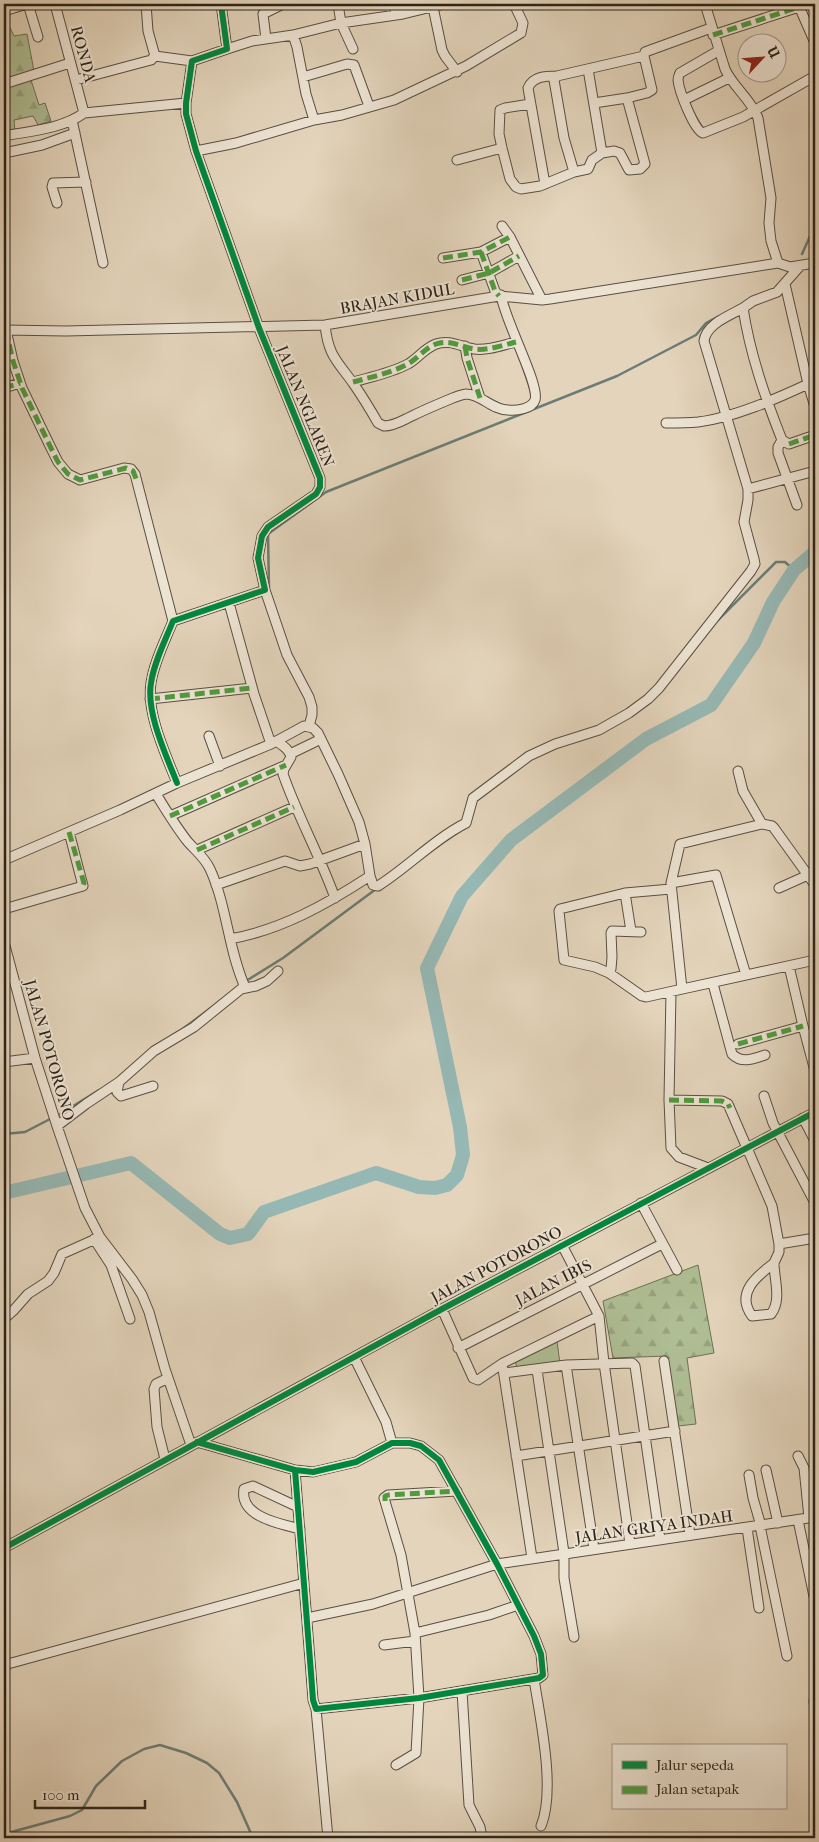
<svg xmlns="http://www.w3.org/2000/svg" width="819" height="1842" font-family="'IM FELL French Canon',serif">
	<style>
		.forest { fill: url(#forest-firs); stroke: #6d7057 }
		.pitch { fill: #afbe94; stroke: #6d7057 }
		.lines { fill: none; stroke-linecap: round; stroke-linejoin: round }
		.stream { stroke: #6b7c76; stroke-width: 2.5 }
		.river { stroke: #96b8b4; stroke-width: 14 }
		.minor-casing { stroke: #594f42; stroke-width: 11 }
		.minor { stroke: #ede3d3; stroke-width: 9 }
		.quiet { stroke: #4f9b3e; stroke-width: 5; stroke-dasharray: 10 5; stroke-linecap: butt }
		.cycleway-casing { stroke: #ede3d3; stroke-width: 9 }
		.cycleway { stroke: #00873e; stroke-width: 6 }
		.labels { text-anchor: middle; stroke-width: 4; stroke-linejoin: round; paint-order: stroke }
		.street-label { font-size: 16px; fill: #2b231a; stroke: #ede3d3 }
	</style>
	<defs>
		<pattern id="forest-firs" width="22" height="20" patternUnits="userSpaceOnUse" patternTransform="scale(1.25)"><rect width="22" height="20" fill="#afbe94"/><path d="M5 1l3.5 6h-7zM16 11l3.5 6h-7z" fill="#97a37f"/></pattern>
	</defs>
	<rect width="100%" height="100%" fill="#e3d4bb"/>
	<filter id="stains"><feTurbulence type="fractalNoise" baseFrequency=".004" numOctaves="4"/><feColorMatrix values="0 0 0 0 .2 0 0 0 0 .09 0 0 0 0 .02 0 0 0 .5 -.17"/></filter>
	<radialGradient id="worn" r=".72"><stop offset=".6" stop-color="#630" stop-opacity="0"/><stop offset="1" stop-color="#630" stop-opacity=".3"/></radialGradient>
	<path class="forest" d="M4 15 14 36 27 34 34 71 4 81Z
		M31 80 39 105 45 103 51 121 38 125 33 116 14 120 15 132 4 136V88Z
		M698 1265 714 1353 687 1358 696 1424 678 1426 666 1356 613 1358 603 1301Z"/>
	<path class="pitch" d="M557 1341 560 1364 517 1369 515 1359Z"/>
	<g class="lines">
		<path class="stream" d="M802 254 815 225
			M269 588 268 534 326 492 617 376 696 335 706 323 719 316
			M718 620 776 562H785L794 570
			M246 981 283 958 376 889
			M184 1028 220 1001
			M57 1116 99 1090
			M4 1134 25 1132 52 1118
			M4 1834 70 1816 82 1810 96 1786 122 1761 144 1749 160 1745 186 1753 207 1763 219 1773 237 1802 253 1838"/>
		<path class="river" d="M4 1193 131 1163 220 1234 230 1238 248 1234 264 1212 376 1173 419 1187 435 1188 447 1185 457 1175 463 1155 460 1127 427 968 462 896 511 840 646 739 711 705 754 643 773 602 794 570 815 552"/>
		<defs>
			<path id="minor" d="M28 4 38 37
				M55 4 84 113
				M146 4 148 31 155 56 192 61
				M338 4 341 23 353 49
				M705 4 725 69C733 87 751 99 758 118L771 198 769 223 771 241 778 263
				M798 4 815 43
				M433 7 442 50 445 56 457 72
				M4 11 27 4
				M395 15 396 4
				M293 35 297 47 306 94 314 120
				M713 35 799 7
				M266 39 263 14 283 4
				M227 49 252 41 293 35 341 23 403 14 444 4
				M718 51 680 73C679 75 678 78 678 80 679 91 694 130 703 133L743 117 815 76
				M303 77 347 64 354 65 369 106
				M76 80 151 60 155 56
				M4 84 70 63
				M627 98 647 93 652 90 644 56 645 52 711 28
				M684 100 729 78
				M594 103 627 98 645 164 640 169 629 170 620 153 614 151 602 153
				M530 104 505 108 500 110 499 134 502 148 510 179 516 187 521 189 540 186 574 172 564 138 554 80 557 76
				M72 120 103 263
				M4 136C30 131 62 129 84 113L186 103
				M196 151 236 143 314 120 342 115 394 100 466 66 521 33 523 23 514 4
				M9 152 42 145 75 133
				M457 160 502 148
				M574 172 588 169 592 160 602 153 588 69
				M545 184 528 88C533 76 546 76 557 76L644 56
				M57 203 52 187 53 183 86 182
				M502 226 510 237 542 300
				M481 252 495 291 499 296
				M443 258 481 252 510 237
				M800 266 777 292 753 301 743 308C750 354 765 397 782 440L789 444 815 435
				M462 280 489 273 519 256
				M785 284 808 384 815 407
				M325 325C328 355 337 361 353 383 362 396 370 409 378 423L384 426C395 426 403 420 412 416 424 410 436 405 448 400 453 398 459 395 466 394 481 394 492 410 508 410 516 411 532 409 535 400 540 385 504 319 501 295
				M4 330 66 331 325 325 499 296 542 300 550 299 778 263 790 267 815 263
				M6 330 13 361 22 388 50 446 58 462 68 474 80 480 124 468 131 469 135 474 173 621
				M465 346 467 358 480 398
				M353 382C371 377 391 373 408 364 418 358 425 348 436 344 450 339 461 347 474 349 488 351 503 345 516 342
				M4 388 20 383
				M666 423C677 423 687 423 698 422 733 418 776 399 808 384
				M782 440 778 447V453L797 505
				M748 489 815 471
				M265 590 287 655 309 697 312 707V715L309 726
				M229 603 254 694 271 744
				M150 699 252 688
				M209 736 220 766
				M276 741C283 746 289 749 291 757L284 769 283 774C298 817 320 856 335 898
				M290 754 321 739
				M738 771 743 791 762 824
				M177 783C166 755 146 713 151 683 154 662 165 641 173 621L265 590 258 558 262 536 268 527 316 494 320 487V478L259 328 196 151 186 114V103L192 61 227 49 221 4
				M156 794C166 810 176 827 188 842 196 851 205 858 210 869 227 906 228 949 245 987
				M170 816 286 765
				M197 850 294 807
				M4 860 120 810 177 783 271 744 304 726 313 728 318 733 338 774 359 822 365 844 370 876C327 904 281 930 230 939
				M370 876 373 885 378 886C408 867 433 840 466 823L473 798 529 756 555 744 599 730 629 713 648 699 659 688 751 571 755 564 754 559 744 522 748 500V489L704 341C706 324 729 316 743 308
				M671 883 716 875 746 975
				M216 885 285 861 300 866 310 864 365 844
				M779 888 808 875
				M671 889 625 893 560 909 559 911 564 960 595 967 609 973 642 996 646 997 815 960
				M625 893 631 931
				M4 909 83 886 69 832
				M4 942 35 1058 57 1126 85 1208 100 1237 132 1279 142 1295 149 1312 165 1369 191 1445
				M789 966 803 1026 815 1071
				M611 969 612 957 611 933 612 931 641 932
				M713 984 732 1054C742 1064 753 1059 765 1055
				M682 989 671 883 680 844 762 824 772 826 774 828 815 885
				M671 992 669 1100 671 1148 679 1157 708 1168
				M738 1044 803 1026
				M4 1062 35 1058
				M119 1082 117 1092 121 1096 153 1086
				M764 1096 773 1123 815 1203
				M669 1100 722 1101 728 1104 772 1206 779 1244V1252L774 1263
				M803 1118 815 1141
				M57 1126 86 1104 119 1082 154 1051 194 1027 241 989 256 986 267 981 278 971
				M641 1203 677 1270
				M94 1239 111 1265 130 1319
				M779 1244 815 1238
				M562 1245 599 1316 604 1363 630 1544
				M774 1263C774 1279 782 1300 771 1314L752 1316C735 1293 757 1276 774 1263Z
				M442 1309 473 1378 478 1380 503 1363 599 1316
				M4 1319 13 1311 28 1294 48 1281 54 1273 62 1254 100 1237
				M458 1348 660 1245 662 1242
				M354 1357 386 1422 392 1443
				M664 1361 690 1535
				M566 1365 594 1549
				M503 1369 532 1558
				M537 1370 564 1553V1578L574 1637
				M504 1373 566 1365 632 1363 635 1366 660 1540
				M197 1442 295 1470 313 1472 356 1462 392 1443H410L421 1446 439 1460 497 1564 534 1636 541 1654 543 1675 539 1678 419 1698 316 1709 313 1700 311 1673 295 1470
				M516 1456 675 1431
				M798 1456 804 1468 809 1518
				M165 1459 157 1427 154 1389 156 1384 168 1378
				M766 1470 778 1523
				M749 1475 753 1498 761 1526
				M298 1507 253 1486 244 1489C239 1517 281 1524 300 1529
				M798 1520 815 1601
				M760 1526 787 1656
				M747 1528 759 1608
				M4 1548 442 1309 815 1112
				M307 1618 373 1604 497 1564 815 1517
				M415 1633 489 1615 518 1605
				M384 1645 415 1641
				M4 1665 304 1583
				M534 1679C540 1718 556 1790 541 1826
				M462 1691 469 1805 480 1827 482 1838
				M814 1702 815 1693
				M316 1709 328 1838
				M396 1765 416 1753 419 1698 415 1633 401 1555 384 1498 388 1495 457 1491"/>
		</defs>
		<use href="#minor" class="minor-casing"/>
		<use href="#minor" class="minor"/>
		<path class="quiet" d="M713 35 799 7
			M481 252 495 291 499 296
			M443 258 481 252 510 237
			M462 280 489 273 519 256
			M6 330 13 361 22 388 50 446 58 462 68 474 80 480 126 468 133 471 137 481
			M465 346 467 358 480 398
			M353 382C371 377 391 373 408 364 418 358 425 348 436 344 450 339 461 347 474 349 488 351 503 345 516 342
			M4 388 20 383
			M789 444 815 435
			M150 699 252 688
			M170 816 286 765
			M69 832 84 883 83 886
			M197 850 294 807
			M738 1044 803 1026
			M669 1100 722 1101 728 1104 730 1108
			M385 1501V1496L388 1495 457 1491"/>
		<defs>
			<path id="cycleway" d="M177 783C166 755 146 713 151 683 154 662 165 641 173 621L265 590 258 558 262 536 268 527 316 494 320 487V478L259 328 196 151 186 114V103L192 61 227 49 221 4
				M197 1442 295 1470 313 1472 356 1462 392 1443H410L421 1446 439 1460 497 1564 534 1636 541 1654 543 1675 539 1678 419 1698 316 1709 313 1700 311 1673 295 1470
				M4 1548 442 1309 815 1112"/>
		</defs>
		<use href="#cycleway" class="cycleway-casing"/>
		<use href="#cycleway" class="cycleway"/>
	</g>
	<g class="labels">
		<g class="street-label">
			<text transform="translate(84 54) rotate(75)" y="6">RONDA</text>
			<text transform="translate(397 298) rotate(-10)" y="6">BRAJAN KIDUL</text>
			<text transform="translate(306 406) rotate(68)" y="6">JALAN NGLAREN</text>
			<text transform="translate(50 1050) rotate(74)" y="6">JALAN POTORONO</text>
			<text transform="translate(496 1264) rotate(-28)" y="6">JALAN POTORONO</text>
			<text transform="translate(553 1282) rotate(-27)" y="6">JALAN IBIS</text>
			<text transform="translate(654 1526) rotate(-8)" y="6">JALAN GRIYA INDAH</text>
		</g>
	</g>
	<rect width="819" height="1842" fill="none" stroke="#e3d4bb" stroke-width="20"/>
	<rect x="5" y="5" width="809" height="1832" fill="none" stroke="#2b231a" stroke-width="2.5"/>
	<rect x="10" y="10" width="799" height="1822" fill="none" stroke="#2b231a"/>
	<rect x="612" y="1744" width="175" height="65" fill="#ede3d3" stroke="#9f9689"/>
	<rect x="622" y="1761" width="25" height="8" fill="#00873e" stroke="#9f9689"/>
	<text x="656" y="1770" font-size="15" fill="#2b231a">Jalur sepeda</text>
	<rect x="622" y="1786" width="25" height="8" fill="#4f9b3e" stroke="#9f9689"/>
	<text x="656" y="1794" font-size="15" fill="#2b231a">Jalan setapak</text>
	<g transform="translate(762 58) rotate(64)"><circle r="24" fill="#ede3d3" stroke="#9f9689"/>
	<path d="M0-4L9 19L0 12L-9 19Z" fill="#8f2418"/>
	<text y="-8" font-size="14" font-weight="bold" text-anchor="middle" fill="#2b231a">U</text>
	</g>
	<path d="M35 1800v8h110v-8" fill="none" stroke="#2b231a" stroke-width="2.5"/>
	<text x="42" y="1800" font-size="15" fill="#2b231a" stroke="#ede3d3" stroke-width="4" paint-order="stroke">100 m</text>
	<rect width="100%" height="100%" filter="url(#stains)"/>
	<rect width="100%" height="100%" fill="url(#worn)"/>
</svg>
